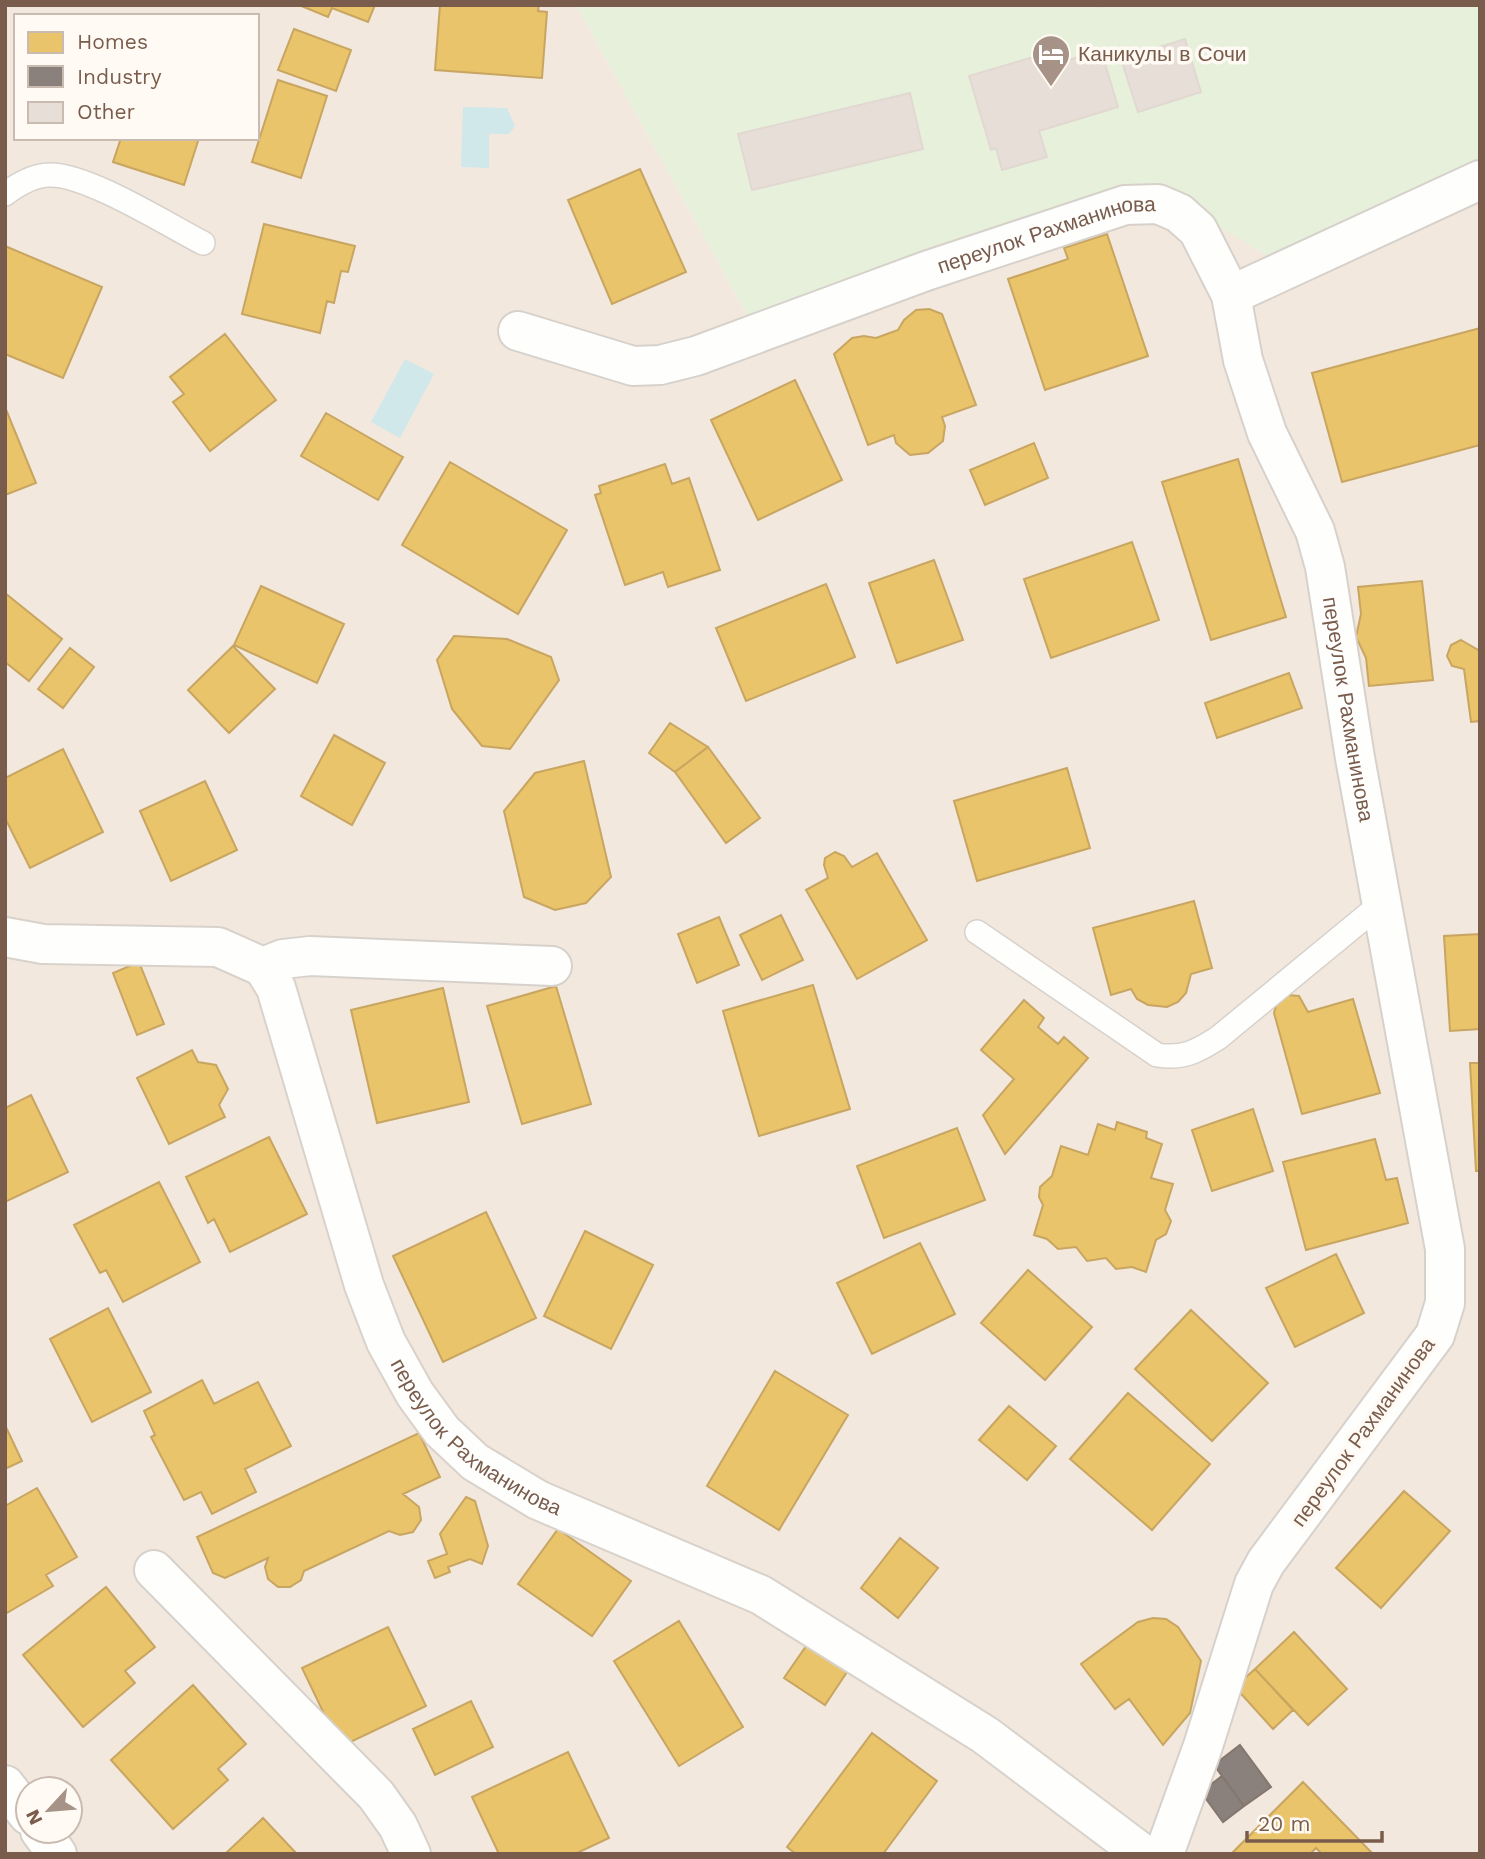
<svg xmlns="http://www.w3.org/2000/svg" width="1485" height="1859" font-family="'Work Sans',sans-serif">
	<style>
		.residential { fill: #f2e8de; fill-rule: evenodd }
		.green { fill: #e7f0db }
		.water { fill: #d0e8ea }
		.homes { fill: #e9c46a; stroke: #c8a561; stroke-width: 2 }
		.industry { fill: #8a817c; stroke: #85766e; stroke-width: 2 }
		.building { fill: #e6ded7; stroke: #e2d8d2; stroke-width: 2 }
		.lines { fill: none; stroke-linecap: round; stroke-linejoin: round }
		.lane-casing { stroke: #d7d1cb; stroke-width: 26 }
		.street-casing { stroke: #d7d1cb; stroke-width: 42 }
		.secondary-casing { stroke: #d9d2cb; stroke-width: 42 }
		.path { stroke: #dcd5d0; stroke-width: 4.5; stroke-dasharray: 2 5; stroke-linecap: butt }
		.lane { stroke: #fefefd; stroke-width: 23 }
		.street { stroke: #fefefd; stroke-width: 38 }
		.secondary { stroke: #fefefd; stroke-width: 38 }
		.labels { text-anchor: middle; stroke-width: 7; stroke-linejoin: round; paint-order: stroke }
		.poi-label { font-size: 21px; fill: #7a5c4d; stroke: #fffaf3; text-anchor: start }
		.street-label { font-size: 21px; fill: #7a5c4d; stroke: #fffaf3 }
	</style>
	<rect width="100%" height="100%" fill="#f9f5f0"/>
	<path class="residential" d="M5 5H576L755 329 1156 188 1480 171V1854H5ZM16 16H257V138H16ZM28 1789H70V1831H28Z"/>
	<path class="green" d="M576 5H1480V171L1276 261 1156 188 755 329Z"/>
	<path class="water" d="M463 107 507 108 515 126 509 134H489V168L461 167Z
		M405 359 434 374 400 438 371 422Z"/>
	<path class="homes" d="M299 5H375L368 22 332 8 328 17Z
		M440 5H539L538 11 547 12 542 78 435 70Z
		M294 29 351 50 336 91 278 70Z
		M278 80 327 96 301 178 252 162Z
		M121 138H199L184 185 113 162Z
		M640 169 686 272 612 304 568 200Z
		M264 224 355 246 348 272 341 271 334 303 327 301 320 333 242 314Z
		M1107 234 1148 356 1045 390 1008 279 1068 259 1064 248Z
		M5 246 102 287 63 378 5 354Z
		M929 309 942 314 976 405 942 417 945 426 943 441 928 453 910 455 896 443 894 435 868 445 834 354 852 338 864 336 876 338 898 330 904 320 916 310Z
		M1480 328V445L1342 482 1312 373Z
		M225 334 276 400 210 451 173 402 184 394 170 377Z
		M795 380 842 480 758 520 711 420Z
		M5 407 36 483 5 495Z
		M326 413 403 457 378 500 301 456Z
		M1034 443 1048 478 985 505 970 470Z
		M1238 459 1286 617 1211 640 1162 482Z
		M450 462 567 530 518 614 402 545Z
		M665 464 672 484 689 478 720 570 668 587 663 572 625 585 595 495 601 493 599 486Z
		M1132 542 1159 620 1051 658 1024 579Z
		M934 560 963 640 897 663 869 583Z
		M1422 581 1433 680 1369 686 1366 658 1356 637 1361 614 1358 587Z
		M826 584 855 657 746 701 716 628Z
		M261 586 344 624 317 683 234 645Z
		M5 593 62 639 29 681 5 662Z
		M454 636 507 639 551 657 559 680 510 749 482 746 452 709 437 660Z
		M1461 640 1480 651V721L1471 722 1464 669 1452 666 1447 656 1451 645Z
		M233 646 275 689 229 733 188 690Z
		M70 648 94 667 63 708 38 689Z
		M1289 673 1302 708 1217 738 1205 703Z
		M670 723 708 747 675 772 649 753Z
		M334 735 385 763 352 825 301 796Z
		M708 747 760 818 726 843 675 772Z
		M63 749 103 832 30 868 5 818V778Z
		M584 761 611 877 586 903 555 910 524 897 504 811 535 773Z
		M1067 768 1090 848 977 881 954 801Z
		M205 781 237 850 171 881 140 811Z
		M835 852 844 856 852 867 877 853 927 940 857 979 806 890 828 878 824 865 825 858Z
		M1194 901 1212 968 1191 974 1186 993 1178 1002 1167 1007 1148 1005 1137 999 1131 989 1111 995 1093 928Z
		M781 915 803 960 762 980 740 935Z
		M719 917 739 965 697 983 678 934Z
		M1480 934V1029L1450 1031 1444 936Z
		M139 962 164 1024 137 1035 113 973Z
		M813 985 850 1109 759 1136 723 1011Z
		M556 986 591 1104 522 1124 487 1006Z
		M443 988 469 1102 377 1123 351 1010Z
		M1288 995 1299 996 1308 1012 1353 999 1380 1093 1302 1114 1274 1013 1277 1002Z
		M1024 1000 1044 1018 1038 1027 1058 1044 1064 1037 1088 1058 1005 1154 983 1115 1014 1079 981 1050Z
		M192 1050 198 1062 216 1065 228 1089 219 1105 225 1117 169 1144 137 1078Z
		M1470 1063H1480V1171H1476Z
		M31 1095 68 1172 5 1202V1108Z
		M1253 1109 1273 1171 1212 1191 1192 1130Z
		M1117 1122 1147 1132 1146 1138 1162 1144 1151 1178 1173 1184 1165 1210 1171 1221 1166 1234 1156 1240 1146 1272 1132 1267 1116 1269 1106 1258 1087 1261 1076 1247 1058 1249 1047 1239 1034 1235 1043 1205 1039 1197 1040 1187 1052 1176 1061 1146 1088 1155 1098 1124 1115 1130Z
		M957 1128 985 1200 884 1238 857 1166Z
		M269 1137 307 1214 230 1252 214 1219 208 1223 186 1177Z
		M1375 1139 1386 1180 1397 1178 1408 1223 1306 1250 1283 1162Z
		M159 1182 200 1262 123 1302 106 1270 100 1273 74 1225Z
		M486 1212 536 1318 443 1362 393 1256Z
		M585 1231 653 1265 611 1349 544 1316Z
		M920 1243 955 1314 872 1354 837 1283Z
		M1336 1254 1364 1313 1295 1347 1266 1288Z
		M1028 1270 1092 1327 1045 1380 981 1323Z
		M108 1308 151 1392 92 1422 50 1339Z
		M1191 1310 1268 1383 1212 1441 1135 1369Z
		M775 1371 848 1415 779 1530 707 1486Z
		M202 1380 214 1404 258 1382 291 1446 245 1469 256 1492 212 1514 201 1492 184 1500 151 1437 155 1435 144 1411Z
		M1128 1393 1210 1464 1152 1530 1070 1459Z
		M1009 1406 1056 1446 1027 1480 979 1440Z
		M5 1425 22 1461 5 1469Z
		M419 1433 440 1477 403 1494 419 1507 421 1520 413 1532 400 1535 389 1531 304 1571 301 1580 290 1587H278L268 1579 265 1567 268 1558 225 1578 213 1573 197 1537Z
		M37 1488 77 1557 46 1575 53 1586 5 1614V1506Z
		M1404 1491 1450 1531 1381 1608 1336 1568Z
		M466 1497 475 1501 488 1546 482 1564 470 1559 448 1567 450 1572 435 1578 428 1561 447 1554 440 1534Z
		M558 1529 631 1581 592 1636 518 1584Z
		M900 1538 938 1568 898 1618 861 1588Z
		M106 1587 155 1647 125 1671 135 1683 83 1727 23 1655Z
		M1153 1618 1166 1619 1178 1627 1201 1661 1190 1713 1163 1745 1129 1699 1115 1709 1081 1664 1138 1622Z
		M679 1621 743 1727 679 1766 614 1661Z
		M388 1627 426 1706 340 1747 302 1668Z
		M1294 1632 1347 1689 1308 1725 1255 1669Z
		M811 1639 851 1666 825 1705 784 1678Z
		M1255 1669 1293 1710 1273 1729 1235 1687Z
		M193 1685 246 1744 218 1769 228 1780 173 1829 111 1760Z
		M471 1701 493 1747 435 1775 413 1729Z
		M872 1733 937 1781 883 1854H796L787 1847Z
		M568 1752 609 1838 575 1854H499L472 1797Z
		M1303 1782 1373 1854H1322L1316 1848 1310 1854H1231Z
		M263 1818 297 1854H225Z"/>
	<path class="industry" d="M1240 1745 1271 1787 1244 1806 1214 1765Z
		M1222 1776 1244 1806 1223 1822 1201 1792Z"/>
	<path class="building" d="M1185 39 1201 92 1138 112 1121 59Z
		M1101 50 1118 107 1039 131 1047 157 1002 170 996 148 991 150 969 76 1043 54 1046 67Z
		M910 93 923 149 752 190 738 134Z"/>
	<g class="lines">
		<defs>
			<path id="lane" d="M5 194C17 185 34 175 50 175 87 174 168 225 203 243
				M977 932 1157 1055C1183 1059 1196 1052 1218 1038L1382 903"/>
			<g id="street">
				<path d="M1231 295 1480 180"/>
				<path id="s1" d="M518 331 633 366 660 365 696 356 926 271 1125 205 1158 204 1179 213 1198 230 1231 295 1243 360 1267 433 1315 531 1325 567 1355 758 1445 1249V1303L1435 1335 1266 1562 1254 1584 1203 1746 1164 1854"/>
				<path d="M263 967 283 959 310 956 552 966"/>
				<path d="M154 1570 376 1795 398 1826 411 1854"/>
				<path d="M5 1785 28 1815"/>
				<path d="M40 1831 57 1854"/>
			</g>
			<g id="secondary">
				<path id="s2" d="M5 937 43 944 218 947 263 967 276 988 364 1285 386 1342 415 1394 442 1431 475 1462 538 1500 761 1595 985 1735 1143 1854"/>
			</g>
		</defs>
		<use href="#lane" class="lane-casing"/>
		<use href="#street" class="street-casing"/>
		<use href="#secondary" class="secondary-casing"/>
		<path class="path" d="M1100 5 1101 10"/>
		<use href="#lane" class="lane"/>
		<use href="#street" class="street"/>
		<use href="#secondary" class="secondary"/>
	</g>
	<defs>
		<symbol id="hotel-pin" viewBox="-11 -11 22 30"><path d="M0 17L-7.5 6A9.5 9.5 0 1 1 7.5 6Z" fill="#a69286" stroke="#fffaf3"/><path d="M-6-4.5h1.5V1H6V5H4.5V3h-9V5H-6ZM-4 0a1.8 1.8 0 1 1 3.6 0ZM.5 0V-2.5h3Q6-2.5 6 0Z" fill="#fff"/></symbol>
	</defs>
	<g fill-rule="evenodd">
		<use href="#hotel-pin" x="1029" y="32" width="44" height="60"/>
	</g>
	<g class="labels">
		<g class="poi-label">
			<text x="1078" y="61">Каникулы в Сочи</text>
		</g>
		<g class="street-label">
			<text dy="7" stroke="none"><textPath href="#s1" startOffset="556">переулок Рахманинова</textPath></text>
			<text dy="7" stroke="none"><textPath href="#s1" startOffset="1227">переулок Рахманинова</textPath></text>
			<text dy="7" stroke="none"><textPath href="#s2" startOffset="793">переулок Рахманинова</textPath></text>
			<text transform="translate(1363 1432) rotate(-54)" y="7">переулок Рахманинова</text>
		</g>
	</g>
	<rect width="1485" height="1859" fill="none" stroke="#7a5c4d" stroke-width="14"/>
	<rect x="14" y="14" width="245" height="126" fill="#fffaf3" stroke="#cabbb1" stroke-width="2"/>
	<rect x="28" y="32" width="35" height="21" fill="#e9c46a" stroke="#cabbb1" stroke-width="2"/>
	<text x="77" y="49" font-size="21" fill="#7a5c4d">Homes</text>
	<rect x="28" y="66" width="35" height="21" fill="#8a817c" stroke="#cabbb1" stroke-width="2"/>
	<text x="77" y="84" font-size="21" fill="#7a5c4d">Industry</text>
	<rect x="28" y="102" width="35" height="21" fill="#e6ded7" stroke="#cabbb1" stroke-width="2"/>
	<text x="77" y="119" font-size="21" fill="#7a5c4d">Other</text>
	<g transform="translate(49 1810) rotate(244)"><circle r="33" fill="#fffaf3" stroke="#cabbb1" stroke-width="2"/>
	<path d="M0-5L12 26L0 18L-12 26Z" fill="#a69286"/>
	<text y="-10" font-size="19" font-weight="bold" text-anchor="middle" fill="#7a5c4d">N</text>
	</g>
	<path d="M1247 1831v10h135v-10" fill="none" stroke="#7a5c4d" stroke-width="3.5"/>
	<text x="1258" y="1831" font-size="21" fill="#7a5c4d" stroke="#fffaf3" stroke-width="5" paint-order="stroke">20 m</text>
</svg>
